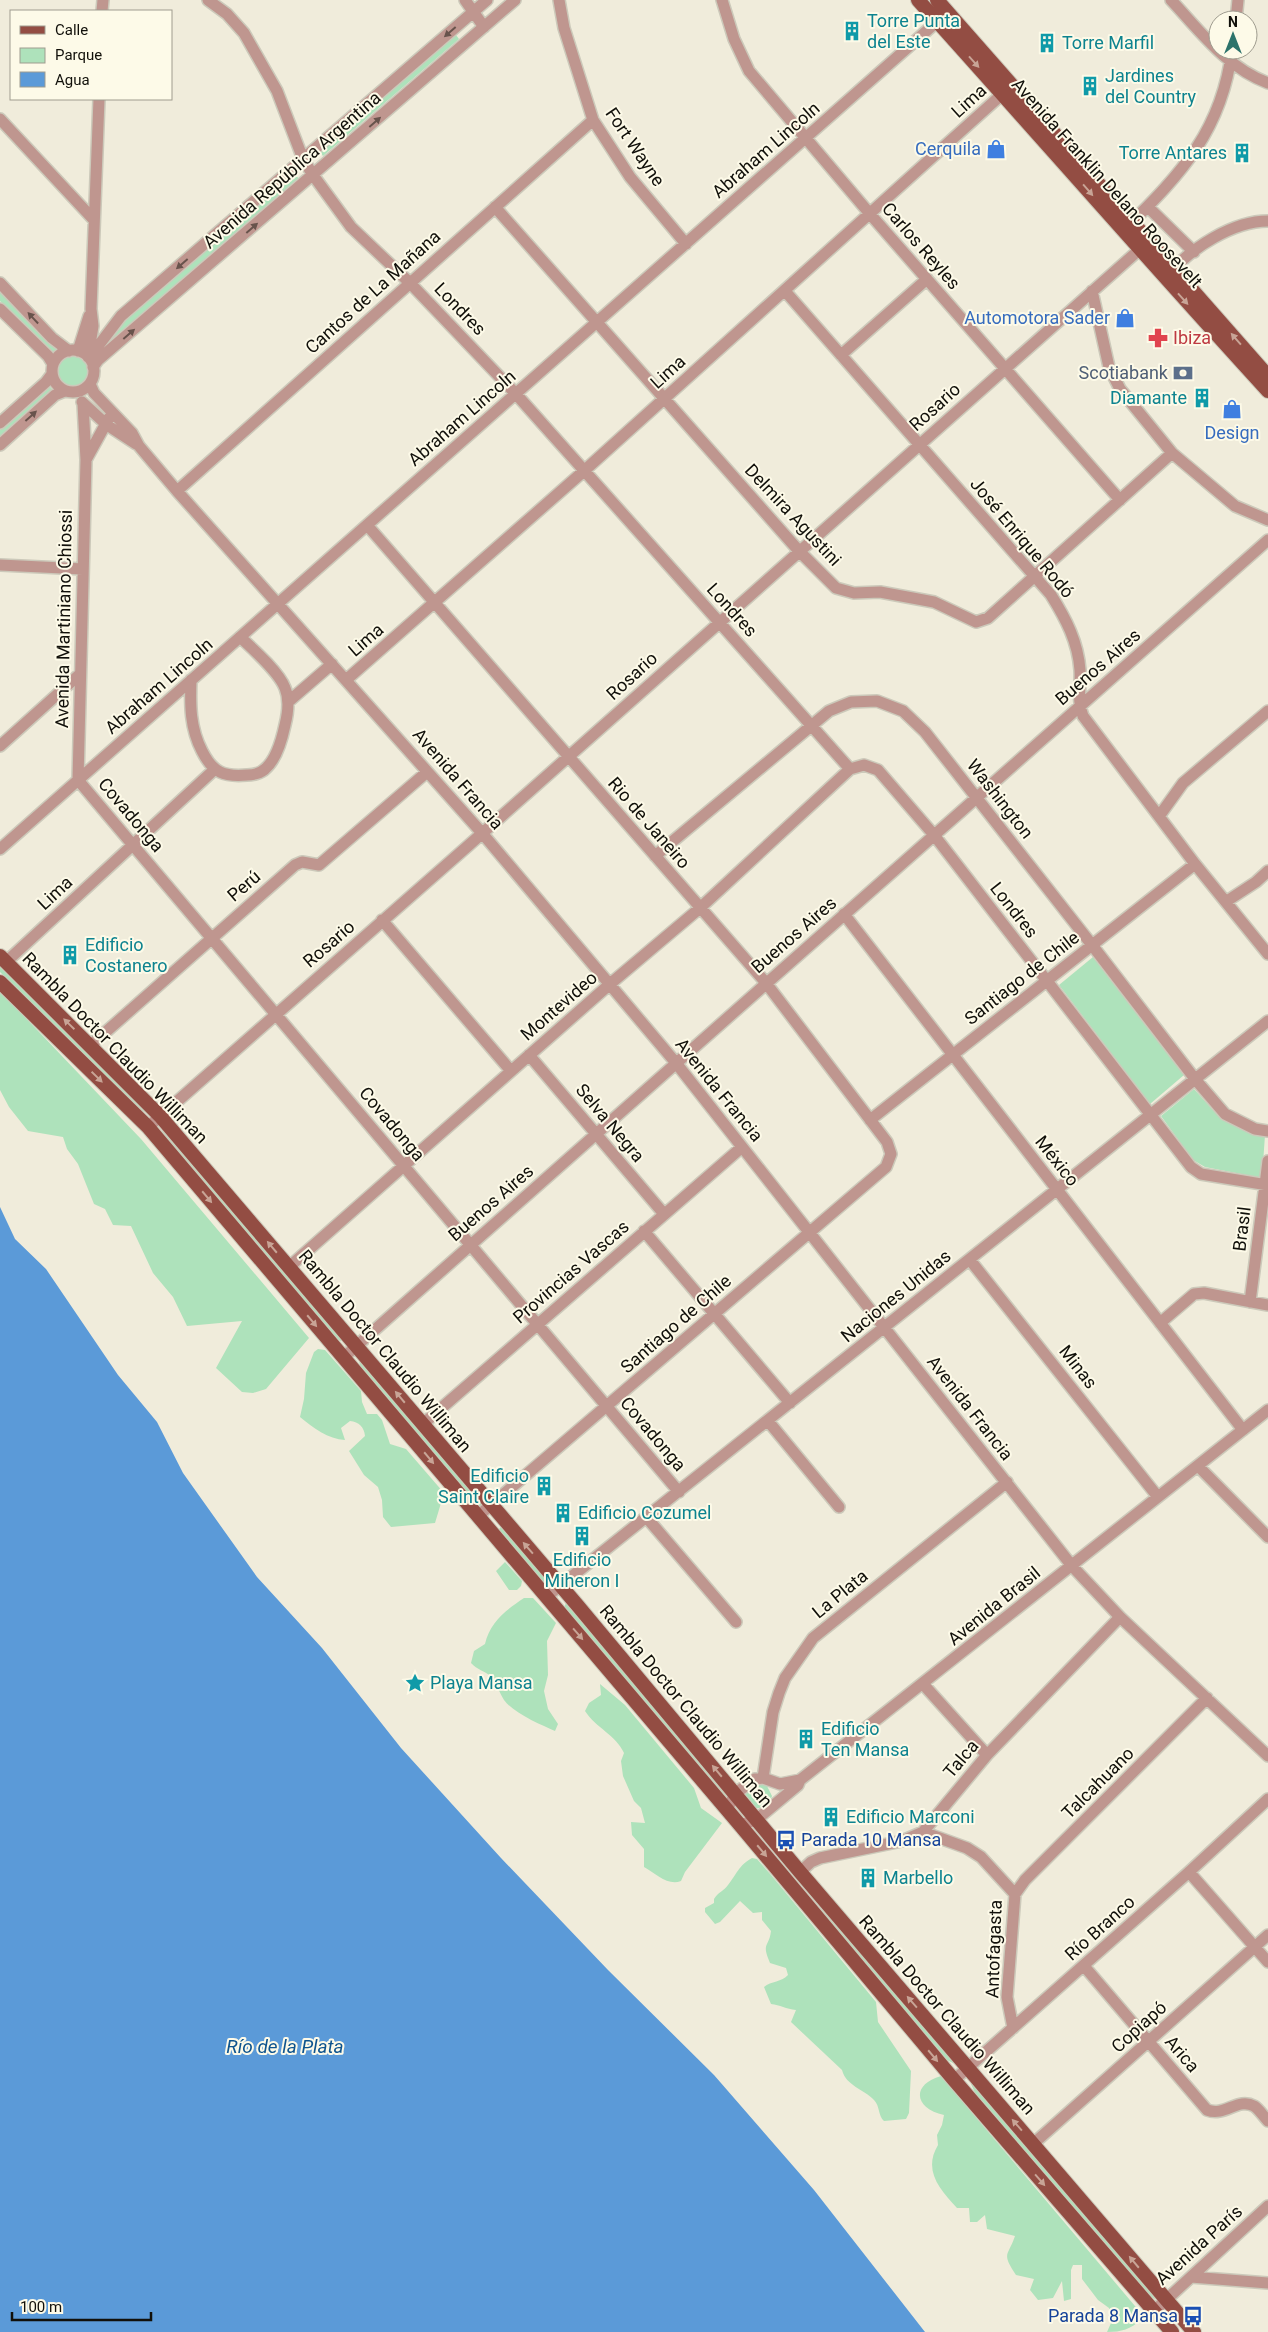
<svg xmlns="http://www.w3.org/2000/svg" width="1268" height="2332" font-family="Roboto,sans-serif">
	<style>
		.green { fill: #aee2bb }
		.water { fill: #5b9ad8 }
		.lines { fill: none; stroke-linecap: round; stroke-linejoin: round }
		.minor-casing { stroke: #ccc9ba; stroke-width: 14 }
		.major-casing { stroke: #ccc9ba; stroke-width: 16 }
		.minor { stroke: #bf968f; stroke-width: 11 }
		.major { stroke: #934d43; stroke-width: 14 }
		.oneway { fill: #68534c }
		.oneway2 { fill: #c8a496 }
		.labels { text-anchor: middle; stroke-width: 4; stroke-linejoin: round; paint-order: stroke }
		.culture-label { font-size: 18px; fill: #0d838f; stroke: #fdfae8; text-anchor: start }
		.street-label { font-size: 18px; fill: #11100a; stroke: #fdfae8 }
		.shop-label { font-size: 18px; fill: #366cbe; stroke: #fdfae8; text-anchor: end }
		.health-label { font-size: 18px; fill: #be3a42; stroke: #fdfae8; text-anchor: start }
		.service-label { font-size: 18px; fill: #4e5e75; stroke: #fdfae8; text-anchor: end }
		.transit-label { font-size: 18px; fill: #164399; stroke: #fdfae8; text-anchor: start }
		.water-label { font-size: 19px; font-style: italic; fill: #0e548e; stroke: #fdfae8 }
	</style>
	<rect width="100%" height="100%" fill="#f0ecdb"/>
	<path class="green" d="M456 35 459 39 323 156 320 152Z
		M295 174 299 179 96 358 125 319Z
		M0 288 58 350 53 355 0 301Z
		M57 371a16 16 0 1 1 32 0a16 16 0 1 1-32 0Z
		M49 386 53 390 0 438V430Z
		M1093 957 1184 1075 1150 1104 1059 985Z
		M0 962 147 1111 145 1112 137 1109 0 972Z
		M0 991 141 1139 309 1338 266 1389 253 1393 242 1392 216 1368 242 1321 187 1326 173 1297 153 1273 131 1226 113 1225 105 1209 94 1204 78 1164 67 1149 63 1137 28 1131 9 1107 0 1090Z
		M1194 1089 1221 1119 1248 1132 1265 1135 1262 1178 1205 1167 1193 1160 1161 1116Z
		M163 1129 342 1339 341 1341 333 1337 162 1133Z
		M318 1349 325 1350 361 1391 362 1402 367 1414H377L382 1420 390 1444 406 1449 444 1493 435 1523 391 1527 383 1517 382 1500 378 1487 364 1475 349 1451 365 1436C364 1427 359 1422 350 1421L341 1428 345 1440C328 1439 313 1428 300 1417L304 1399 306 1373 314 1352Z
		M359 1361H361L482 1502V1505L476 1506 361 1369Z
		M501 1527 504 1528 549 1581V1584L545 1586 498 1530Z
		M505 1562 522 1581 521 1586 517 1590H509L496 1571Z
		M524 1598H533L556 1623 547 1641 548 1675 544 1691 548 1709 558 1724 555 1731C541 1725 513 1713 504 1700 499 1692 497 1684 490 1676 485 1671 477 1670 471 1663L474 1651 485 1644C490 1622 506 1610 524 1598Z
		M566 1603H568L728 1796 723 1797 564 1608Z
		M600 1684 625 1705 694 1788 701 1808 722 1823 685 1872 681 1881C668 1886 656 1874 644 1867V1849L632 1835 631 1822 645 1823 641 1808 634 1801 623 1776 621 1761 624 1753C616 1735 596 1728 585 1711L589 1703 601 1695Z
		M758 1782 766 1784 772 1796C769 1804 765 1808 756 1808L745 1795 746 1791Z
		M754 1826 955 2062V2064L947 2060 752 1831Z
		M752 1858 757 1859 771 1875 876 2002 878 2022 911 2071 909 2113 906 2119 884 2121C878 2116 880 2106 874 2100 864 2089 846 2086 842 2070L791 2022 796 2010C786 2009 780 2005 771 2004L764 1987C771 1981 782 1982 788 1975L786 1968 770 1963C761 1942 769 1948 771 1931L762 1920V1912L753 1913 740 1901 720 1922 715 1924 705 1912V1908L714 1903V1899C718 1892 724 1891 728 1885 737 1874 738 1866 752 1858Z
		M941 2076 1140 2312 1141 2320C1130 2329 1122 2332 1107 2332L1111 2323 1109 2308 1098 2300 1082 2279V2265H1073L1071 2270V2299L1064 2301 1062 2281 1053 2298 1038 2300 1030 2290 1034 2279 1016 2275C1001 2252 1008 2257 1015 2236L987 2229 985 2215 977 2222H970L969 2208H957C939 2189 923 2170 938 2145L937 2135 942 2125 944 2115C915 2109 910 2085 941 2076Z
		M971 2084H973L1156 2297 1155 2299 1142 2291 976 2095Z"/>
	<path class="water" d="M0 1207 15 1239 46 1269 118 1375 157 1422 183 1473 257 1577 322 1648 401 1748 501 1858 608 1970 714 2075 814 2190 925 2332H0Z"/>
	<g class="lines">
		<defs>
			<path id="minor" d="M208 0 227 14 244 33 277 91 303 159 313 175 351 227 410 283 516 394 850 769 864 765 878 770 934 835 1191 1167 1201 1174 1268 1185
				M465 0 484 27
				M559 0 564 28 593 120 630 177 686 244
				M722 0 734 39 749 71 870 214 1120 500
				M1171 0C1200 31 1227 68 1268 83
				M102 11 103 0
				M1236 20 1238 0
				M0 119 94 220
				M495 207 799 551 836 588 854 593 880 592 934 602 976 622 988 618 1172 453
				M1148 207 1194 252
				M1126 228C1182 173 1222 130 1232 50
				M1169 274C1191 248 1233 221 1268 221
				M0 283 52 338 69 351
				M785 291 1051 595C1066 619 1078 642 1080 670 1081 686 1077 701 1083 716L1195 864 1268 954
				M1092 291 1109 367 1120 389 1172 453 1235 506 1268 520
				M0 309 48 356 53 364
				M52 371a21 21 0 1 1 42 0a21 21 0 1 1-42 0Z
				M78 351 89 316
				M841 355 927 279
				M88 357 93 326 91 309 99 99
				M89 358 121 316 487 0
				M93 367 98 360 515 0
				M90 384 94 393 132 433 139 446 177 491 482 833 676 1063 1072 1566 1120 1617 1268 1756
				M82 402 107 425 136 444
				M0 423 46 382 52 374
				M0 445 55 395 65 391
				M87 458 109 418
				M177 491 593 120
				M367 525 766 983 887 1142 891 1154 886 1167 478 1516
				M0 565 83 569
				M191 680C190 705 190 728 202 751 213 773 224 777 247 775 253 775 261 773 265 769 276 760 282 739 285 725 288 713 290 700 285 688 279 672 253 649 240 637
				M346 680 585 470 1009 88
				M288 702 332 664
				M0 746 80 674
				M78 780 679 1492
				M78 780 86 460 83 404
				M1160 815 1183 783 1268 711
				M0 849 948 12
				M655 856 829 711 851 702 877 701 903 711 925 732 1092 945 1195 1079 1225 1114 1255 1129 1268 1131
				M1227 901 1256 882 1268 871
				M844 914 1243 1430
				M382 920 511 1071
				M6 962 215 769
				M91 1045 295 865 302 862 319 865 427 772
				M529 1055 664 1214
				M870 1120 1195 864
				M148 1127 469 845 1139 250
				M644 1231 790 1403
				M970 1260 1158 1497
				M289 1267 610 984 700 908 850 769
				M1250 1302 1268 1161
				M1160 1323 1194 1294 1204 1293 1268 1305
				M344 1357 1268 540
				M768 1421 839 1507
				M423 1424 742 1147
				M1198 1466 1268 1537
				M647 1518 736 1622
				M546 1597 1268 1021
				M923 1684 987 1755
				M763 1778 773 1712 779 1693 785 1678 813 1638 1007 1482
				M727 1809 736 1793 755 1779 763 1778 780 1784 800 1780
				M740 1825 756 1820 798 1785 800 1780 1268 1410
				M923 1832 967 1848 981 1857 1015 1894 1007 1997 1013 2028
				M800 1872 811 1862 820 1858 902 1841 923 1832 987 1755 1120 1617
				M1189 1872 1268 1962
				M1015 1894 1025 1880 1207 1698
				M1084 1966 1207 2110C1225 2117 1238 2097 1254 2106 1259 2109 1264 2117 1268 2121
				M954 2080 1189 1872 1268 1799
				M1033 2144 1268 1935
				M1191 2277 1268 2283
				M1154 2311 1268 2206"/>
			<path id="major" d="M918 0C1035 130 1150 262 1268 391
				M937 0 1268 376
				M0 956 160 1116 578 1606 800 1872 1194 2332
				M0 982 148 1127 740 1825 954 2080 1172 2332"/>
		</defs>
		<use href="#minor" class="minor-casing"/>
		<use href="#major" class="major-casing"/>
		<use href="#minor" class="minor"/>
		<use href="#major" class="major"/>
	</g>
	<defs><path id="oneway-solid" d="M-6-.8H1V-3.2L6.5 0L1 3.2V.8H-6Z" transform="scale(1.25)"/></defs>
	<g class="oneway">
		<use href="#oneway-solid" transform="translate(450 32) rotate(139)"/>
		<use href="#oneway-solid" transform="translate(375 122) rotate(-41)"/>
		<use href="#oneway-solid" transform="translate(252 228) rotate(-41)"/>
		<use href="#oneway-solid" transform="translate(182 264) rotate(139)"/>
		<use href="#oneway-solid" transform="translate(33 318) rotate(-133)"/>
		<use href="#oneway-solid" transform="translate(129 334) rotate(-41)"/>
		<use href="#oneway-solid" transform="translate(31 416) rotate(-42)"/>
	</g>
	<g class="oneway2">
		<use href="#oneway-solid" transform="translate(974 62) rotate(48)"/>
		<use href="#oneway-solid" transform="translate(1088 190) rotate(49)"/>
		<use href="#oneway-solid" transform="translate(1183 299) rotate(48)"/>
		<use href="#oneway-solid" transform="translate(1236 339) rotate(-131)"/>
		<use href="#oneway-solid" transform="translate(69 1024) rotate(-136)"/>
		<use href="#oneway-solid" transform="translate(97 1077) rotate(44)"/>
		<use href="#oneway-solid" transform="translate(207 1197) rotate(50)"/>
		<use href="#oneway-solid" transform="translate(272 1247) rotate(-130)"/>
		<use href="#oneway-solid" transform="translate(312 1321) rotate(50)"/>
		<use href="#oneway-solid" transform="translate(400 1397) rotate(-130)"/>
		<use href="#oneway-solid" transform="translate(429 1458) rotate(50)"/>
		<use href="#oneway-solid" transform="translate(528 1548) rotate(-131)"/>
		<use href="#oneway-solid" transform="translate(578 1634) rotate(49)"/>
		<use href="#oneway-solid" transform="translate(717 1771) rotate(-130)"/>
		<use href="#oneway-solid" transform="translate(762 1851) rotate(50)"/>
		<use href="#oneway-solid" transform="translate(912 2002) rotate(-131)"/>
		<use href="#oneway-solid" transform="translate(933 2056) rotate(50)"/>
		<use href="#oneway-solid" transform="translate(1017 2125) rotate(-131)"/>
		<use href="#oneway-solid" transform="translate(1040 2180) rotate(49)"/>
		<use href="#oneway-solid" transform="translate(1134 2262) rotate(-130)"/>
	</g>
	<defs>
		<symbol id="building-bare" viewBox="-9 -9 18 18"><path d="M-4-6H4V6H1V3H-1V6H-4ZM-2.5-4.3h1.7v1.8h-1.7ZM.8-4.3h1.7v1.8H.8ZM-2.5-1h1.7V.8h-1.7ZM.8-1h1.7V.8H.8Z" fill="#0f9aa8" stroke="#fdfae8" stroke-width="2.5" paint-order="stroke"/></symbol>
		<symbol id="shop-bare" viewBox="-9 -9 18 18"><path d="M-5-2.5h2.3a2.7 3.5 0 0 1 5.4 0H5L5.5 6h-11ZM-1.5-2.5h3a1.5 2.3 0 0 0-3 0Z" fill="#3f7fe0" stroke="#fdfae8" stroke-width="2.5" paint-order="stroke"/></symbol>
		<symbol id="pharmacy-bare" viewBox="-9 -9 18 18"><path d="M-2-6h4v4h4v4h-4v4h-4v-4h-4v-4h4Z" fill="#e0444e" stroke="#fdfae8" stroke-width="2.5" paint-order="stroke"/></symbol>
		<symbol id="bank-bare" viewBox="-9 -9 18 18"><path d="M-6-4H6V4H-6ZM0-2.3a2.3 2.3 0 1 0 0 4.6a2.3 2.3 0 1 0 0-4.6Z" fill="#5c6f8a" stroke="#fdfae8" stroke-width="2.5" paint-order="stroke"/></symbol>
		<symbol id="sight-bare" viewBox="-9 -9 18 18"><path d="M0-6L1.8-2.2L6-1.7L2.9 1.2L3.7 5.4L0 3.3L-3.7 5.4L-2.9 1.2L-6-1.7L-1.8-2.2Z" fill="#0f9aa8" stroke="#fdfae8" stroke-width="2.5" paint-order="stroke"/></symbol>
		<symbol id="bus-bare" viewBox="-9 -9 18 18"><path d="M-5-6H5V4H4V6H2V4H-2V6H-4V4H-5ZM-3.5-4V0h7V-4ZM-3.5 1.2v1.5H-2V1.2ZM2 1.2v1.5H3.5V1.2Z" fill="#1a4fb4" stroke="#fdfae8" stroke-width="2.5" paint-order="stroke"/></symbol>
	</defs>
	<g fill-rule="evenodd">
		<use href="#building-bare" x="838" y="17" width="28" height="28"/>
		<use href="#building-bare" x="1033" y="29" width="28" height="28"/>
		<use href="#building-bare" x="1076" y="72" width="28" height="28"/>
		<use href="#shop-bare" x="982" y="135" width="28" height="28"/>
		<use href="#building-bare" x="1228" y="139" width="28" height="28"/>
		<use href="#shop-bare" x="1111" y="304" width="28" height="28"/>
		<use href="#pharmacy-bare" x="1144" y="324" width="28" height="28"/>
		<use href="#bank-bare" x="1169" y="359" width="28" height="28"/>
		<use href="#building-bare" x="1188" y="384" width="28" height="28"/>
		<use href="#shop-bare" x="1218" y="395" width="28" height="28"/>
		<use href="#building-bare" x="56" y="941" width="28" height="28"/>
		<use href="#building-bare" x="530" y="1472" width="28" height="28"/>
		<use href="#building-bare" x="549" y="1499" width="28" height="28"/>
		<use href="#building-bare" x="568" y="1522" width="28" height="28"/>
		<use href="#sight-bare" x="401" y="1669" width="28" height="28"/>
		<use href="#building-bare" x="792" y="1725" width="28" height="28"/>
		<use href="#building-bare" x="817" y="1803" width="28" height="28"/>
		<use href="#bus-bare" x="772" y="1826" width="28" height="28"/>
		<use href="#building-bare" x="854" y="1864" width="28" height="28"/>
		<use href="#bus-bare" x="1179" y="2302" width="28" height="28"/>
	</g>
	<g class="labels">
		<g class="culture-label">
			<text x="867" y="27">Torre Punta<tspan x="867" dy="21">del Este</tspan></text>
			<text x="1062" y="49">Torre Marfil</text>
			<text x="1105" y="82">Jardines<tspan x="1105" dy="21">del Country</tspan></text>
			<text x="1227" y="159" text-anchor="end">Torre Antares</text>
			<text x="1187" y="404" text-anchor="end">Diamante</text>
			<text x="85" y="951">Edificio<tspan x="85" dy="21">Costanero</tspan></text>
			<text x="529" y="1482" text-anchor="end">Edificio<tspan x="529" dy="21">Saint Claire</tspan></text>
			<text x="578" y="1519">Edificio Cozumel</text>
			<text x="582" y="1566" text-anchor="middle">Edificio<tspan x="582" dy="21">Miheron I</tspan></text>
			<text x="430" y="1689">Playa Mansa</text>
			<text x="821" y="1735">Edificio<tspan x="821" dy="21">Ten Mansa</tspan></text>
			<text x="846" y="1823">Edificio Marconi</text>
			<text x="883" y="1884">Marbello</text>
		</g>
		<g class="street-label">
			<text transform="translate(969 101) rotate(-42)" y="6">Lima</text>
			<text transform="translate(635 147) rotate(56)" y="6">Fort Wayne</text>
			<text transform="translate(766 150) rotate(-41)" y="6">Abraham Lincoln</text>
			<text transform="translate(292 170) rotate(-41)" y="6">Avenida República Argentina</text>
			<text transform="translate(1107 183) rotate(48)" y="6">Avenida Franklin Delano Roosevelt</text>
			<text transform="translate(921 246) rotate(49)" y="6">Carlos Reyles</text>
			<text transform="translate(373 292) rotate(-42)" y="6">Cantos de La Mañana</text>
			<text transform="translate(460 309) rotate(46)" y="6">Londres</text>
			<text transform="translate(668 372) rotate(-42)" y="6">Lima</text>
			<text transform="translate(935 407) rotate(-42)" y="6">Rosario</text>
			<text transform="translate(462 418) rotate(-41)" y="6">Abraham Lincoln</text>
			<text transform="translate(793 515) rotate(47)" y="6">Delmira Agustini</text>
			<text transform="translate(1022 538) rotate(50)" y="6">José Enrique Rodó</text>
			<text transform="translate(732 610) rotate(48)" y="6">Londres</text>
			<text transform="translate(64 619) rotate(-89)" y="6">Avenida Martiniano Chiossi</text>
			<text transform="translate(366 640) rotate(-41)" y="6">Lima</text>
			<text transform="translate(1098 667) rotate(-41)" y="6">Buenos Aires</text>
			<text transform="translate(632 676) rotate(-42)" y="6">Rosario</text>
			<text transform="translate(159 686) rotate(-41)" y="6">Abraham Lincoln</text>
			<text transform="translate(458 779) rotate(49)" y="6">Avenida Francia</text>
			<text transform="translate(1000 799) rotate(52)" y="6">Washington</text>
			<text transform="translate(131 815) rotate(50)" y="6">Covadonga</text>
			<text transform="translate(649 823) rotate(49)" y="6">Rio de Janeiro</text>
			<text transform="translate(244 886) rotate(-41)" y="6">Perú</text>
			<text transform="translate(55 893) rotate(-43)" y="6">Lima</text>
			<text transform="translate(1014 910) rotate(52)" y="6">Londres</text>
			<text transform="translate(794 935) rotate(-41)" y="6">Buenos Aires</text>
			<text transform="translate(329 944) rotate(-41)" y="6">Rosario</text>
			<text transform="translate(1022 978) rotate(-38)" y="6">Santiago de Chile</text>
			<text transform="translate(559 1006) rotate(-41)" y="6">Montevideo</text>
			<text transform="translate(115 1048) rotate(46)" y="6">Rambla Doctor Claudio Williman</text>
			<text transform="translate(719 1090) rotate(51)" y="6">Avenida Francia</text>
			<text transform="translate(610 1123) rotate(50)" y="6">Selva Negra</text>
			<text transform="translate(392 1124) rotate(50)" y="6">Covadonga</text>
			<text transform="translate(1057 1161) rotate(52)" y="6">México</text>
			<text transform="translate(491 1203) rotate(-41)" y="6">Buenos Aires</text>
			<text transform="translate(1242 1229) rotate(-83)" y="6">Brasil</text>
			<text transform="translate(571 1272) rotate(-41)" y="6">Provincias Vascas</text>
			<text transform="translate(896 1296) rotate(-39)" y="6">Naciones Unidas</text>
			<text transform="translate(676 1324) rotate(-41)" y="6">Santiago de Chile</text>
			<text transform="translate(385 1351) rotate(50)" y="6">Rambla Doctor Claudio Williman</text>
			<text transform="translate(1078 1367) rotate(52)" y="6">Minas</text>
			<text transform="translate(970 1408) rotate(52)" y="6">Avenida Francia</text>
			<text transform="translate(653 1434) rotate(50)" y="6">Covadonga</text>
			<text transform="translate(840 1594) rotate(-39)" y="6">La Plata</text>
			<text transform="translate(994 1606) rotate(-39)" y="6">Avenida Brasil</text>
			<text transform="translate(686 1706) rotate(50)" y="6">Rambla Doctor Claudio Williman</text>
			<text transform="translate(961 1759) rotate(-50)" y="6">Talca</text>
			<text transform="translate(1098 1783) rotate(-45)" y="6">Talcahuano</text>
			<text transform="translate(1100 1928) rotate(-42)" y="6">Río Branco</text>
			<text transform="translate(994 1949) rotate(-88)" y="6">Antofagasta</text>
			<text transform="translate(947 2015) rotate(49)" y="6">Rambla Doctor Claudio Williman</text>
			<text transform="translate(1139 2027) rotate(-42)" y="6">Copiapó</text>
			<text transform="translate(1182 2054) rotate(49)" y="6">Arica</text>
			<text transform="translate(1199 2245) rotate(-42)" y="6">Avenida París</text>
		</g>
		<g class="shop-label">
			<text x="981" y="155">Cerquila</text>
			<text x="1110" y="324">Automotora Sader</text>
			<text x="1232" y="439" text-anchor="middle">Design</text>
		</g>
		<g class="health-label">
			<text x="1173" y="344">Ibiza</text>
		</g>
		<g class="service-label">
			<text x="1168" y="379">Scotiabank</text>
		</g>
		<g class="transit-label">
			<text x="801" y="1846">Parada 10 Mansa</text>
			<text x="1178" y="2322" text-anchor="end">Parada 8 Mansa</text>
		</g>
		<g class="water-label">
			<text x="285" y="2053">Río de la Plata</text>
		</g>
	</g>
	<rect x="10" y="10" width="162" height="90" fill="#fdfae8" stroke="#9f9c8f"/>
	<rect x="20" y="26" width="25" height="8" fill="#934d43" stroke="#9f9c8f"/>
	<text x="55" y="35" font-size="15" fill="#11100a">Calle</text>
	<rect x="20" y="48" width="25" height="15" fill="#aee2bb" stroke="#9f9c8f"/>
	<text x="55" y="60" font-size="15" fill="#11100a">Parque</text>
	<rect x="20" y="72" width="25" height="15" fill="#5b9ad8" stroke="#9f9c8f"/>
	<text x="55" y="85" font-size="15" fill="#11100a">Agua</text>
	<g transform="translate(1233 35)"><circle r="24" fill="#fdfae8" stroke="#9f9c8f"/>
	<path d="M0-4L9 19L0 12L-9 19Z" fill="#2c736b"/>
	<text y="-8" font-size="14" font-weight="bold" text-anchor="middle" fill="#11100a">N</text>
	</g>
	<path d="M12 2312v8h139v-8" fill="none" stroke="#11100a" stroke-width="2.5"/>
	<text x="20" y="2312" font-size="15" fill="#11100a" stroke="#fdfae8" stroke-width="4" paint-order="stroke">100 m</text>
</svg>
